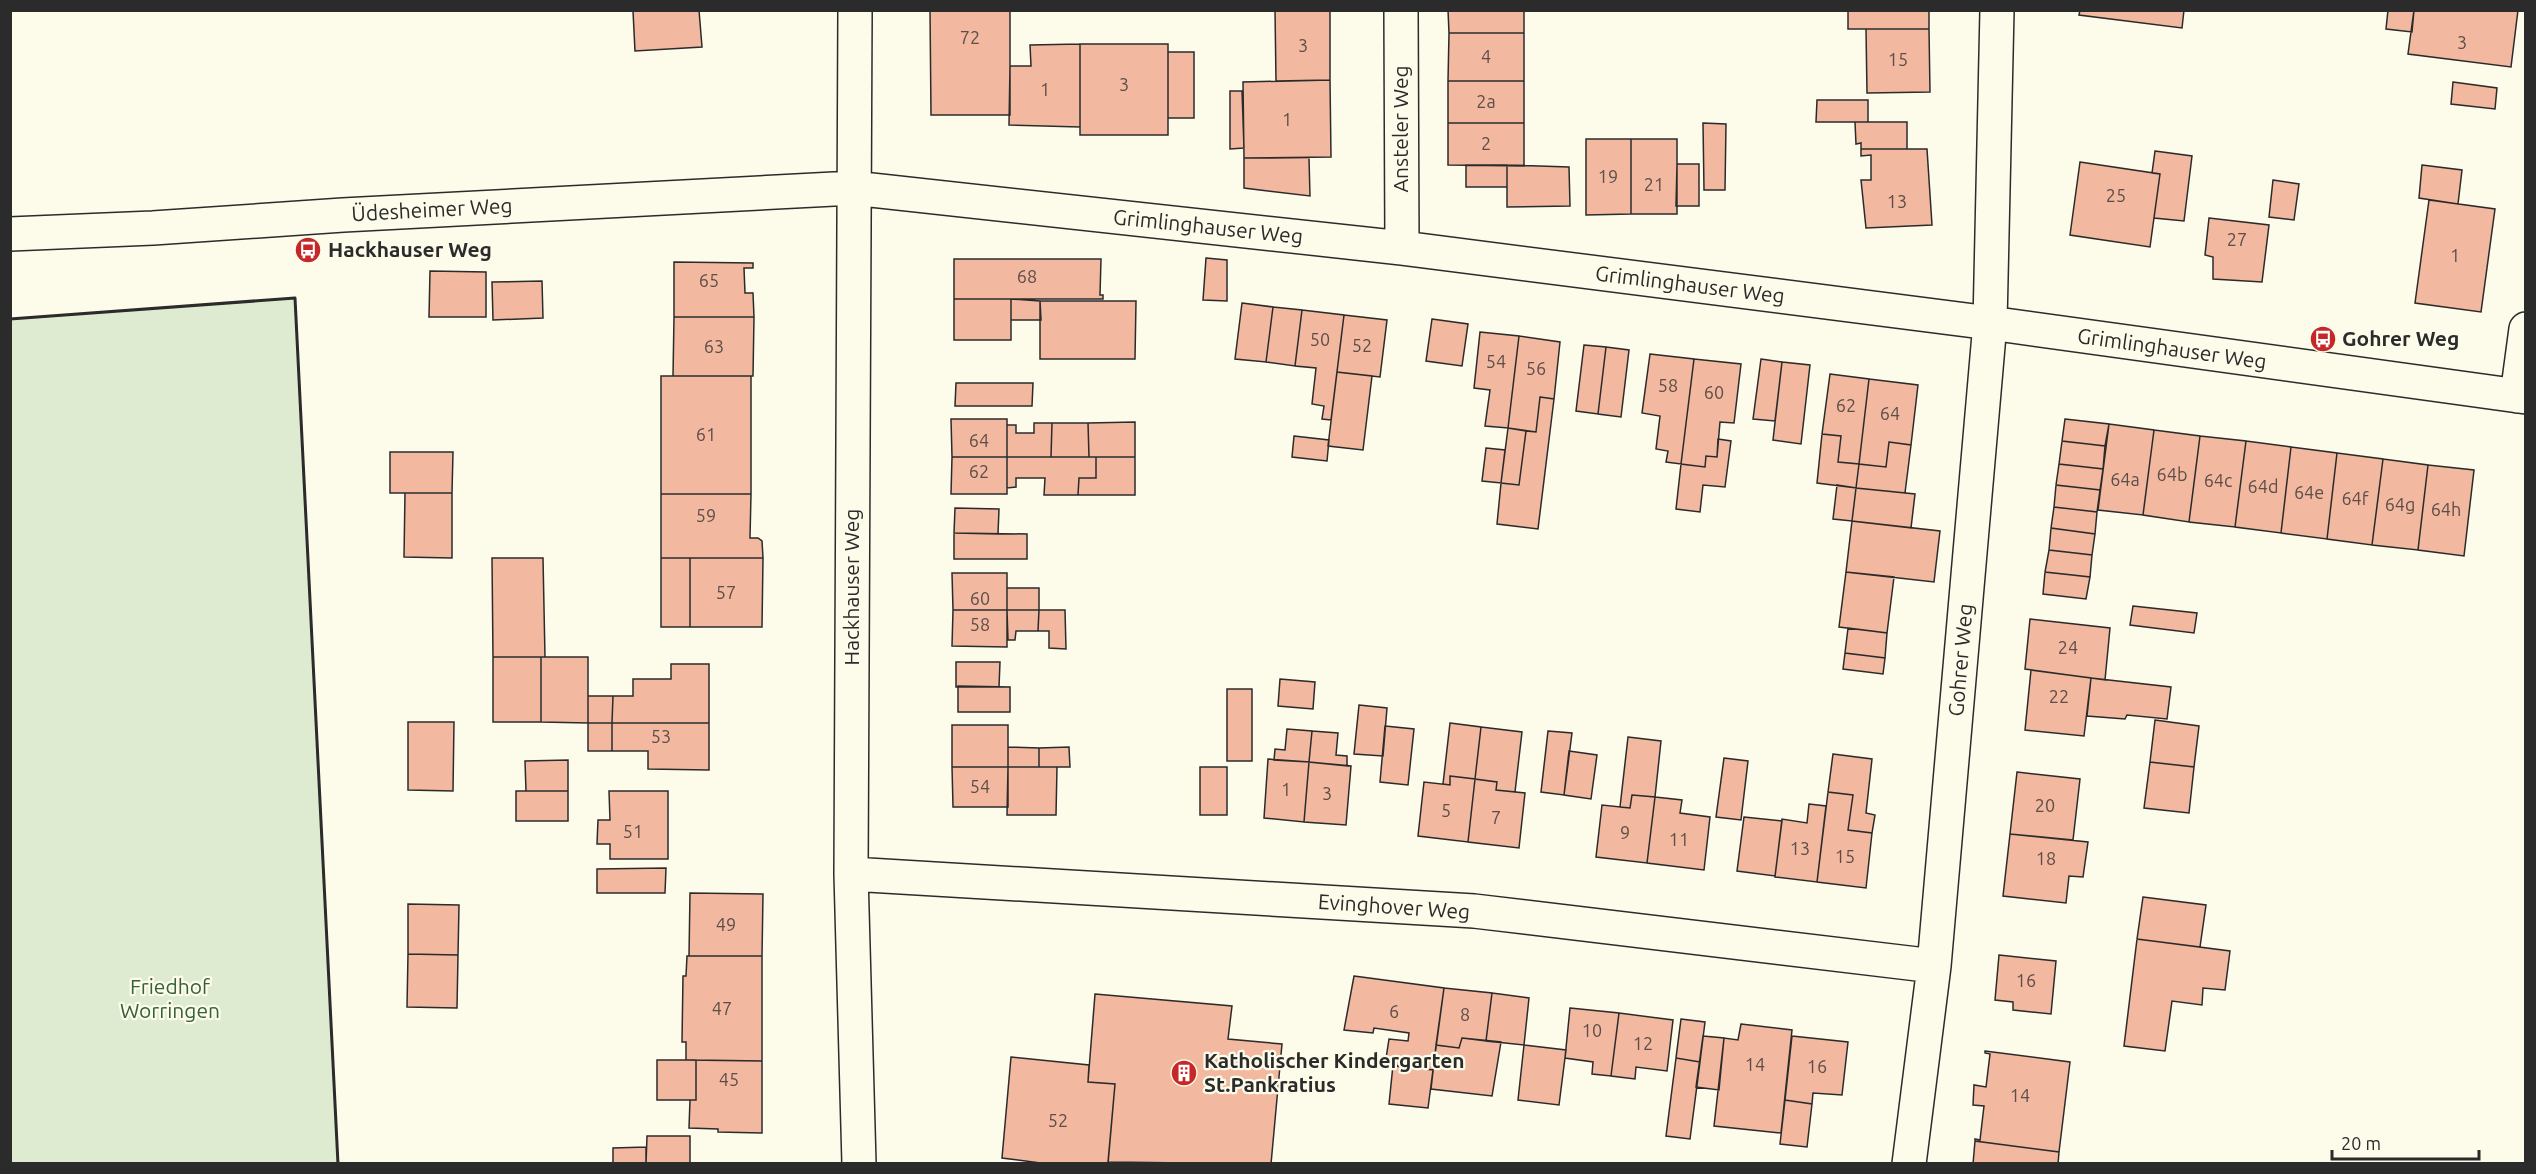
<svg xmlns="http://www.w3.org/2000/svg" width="2536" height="1174" font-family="Ubuntu,sans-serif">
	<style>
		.green { fill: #deebd1; stroke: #74746e; stroke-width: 1.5 }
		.building { fill: #f2b8a0; stroke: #2b2b2b; stroke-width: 1.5 }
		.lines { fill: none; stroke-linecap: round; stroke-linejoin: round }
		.minor-casing { stroke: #2b2b2b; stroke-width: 36 }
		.minor { stroke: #fdfbea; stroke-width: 33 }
		.wall { stroke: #2b2b2b; stroke-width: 3 }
		.labels { text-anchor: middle; stroke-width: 4.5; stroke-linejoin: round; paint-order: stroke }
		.number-label { font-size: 18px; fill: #5d4e48 }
		.street-label { font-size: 21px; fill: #2b2b2b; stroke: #fdfbea }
		.poi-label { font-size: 21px; font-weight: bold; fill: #2b2b2b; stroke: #fdfbea; text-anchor: start }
		.park-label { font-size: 21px; fill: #34623c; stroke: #fdfbea }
	</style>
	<rect width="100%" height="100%" fill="#fdfbea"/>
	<path class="green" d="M295 298 338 1163H11V319Z"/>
	<path class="building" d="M699 10 702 47 635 51 633 11Z
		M930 10H1010V115H931Z
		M1275 10H1330V80L1276 81Z
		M1448 10H1524V33H1449Z
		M1848 10H1929V29H1848Z
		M2080 10H2184L2182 28 2079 15Z
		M2388 10H2414L2412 32 2386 29Z
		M2414 10H2518L2511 67 2408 54Z
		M1866 29H1929L1930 92 1867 93Z
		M1449 33H1524V81H1448Z
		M1080 44V127L1009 125 1010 66H1031L1030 45Z
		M1080 44H1168V135H1080Z
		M1168 52H1194V118H1168Z
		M1330 80 1331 157 1244 158 1243 82Z
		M1448 81H1524V123H1448Z
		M2453 82 2497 88 2495 109 2451 104Z
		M1230 91H1242L1244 148 1230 149Z
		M1817 100H1868V122H1816Z
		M1855 122H1907V149H1861V143L1856 144Z
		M1448 123H1524V166L1448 165Z
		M1703 123 1726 124 1725 190H1704Z
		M1586 139H1631V214L1586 215Z
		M1631 139H1677V214H1631Z
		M1861 149H1927L1932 225 1866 228 1861 180H1871V155L1861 156Z
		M2155 151 2192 156 2184 221 2154 218 2160 174 2152 173Z
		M1244 158H1309L1310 196 1244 188Z
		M2080 162 2160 174 2150 247 2070 235Z
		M1677 164H1699V206H1676Z
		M1466 165H1507V187H1466Z
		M1507 165 1569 167 1570 206 1507 207Z
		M2422 165 2462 170 2458 204 2419 198Z
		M2273 180 2299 184 2294 220 2269 217Z
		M2429 200 2495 209 2481 312 2415 303Z
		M2209 218 2269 225 2262 282 2213 279V257L2205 255Z
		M1206 258 1227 260V301L1203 300Z
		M954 259H1101L1100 295H1103V299H954Z
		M674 262 753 263V268H744L745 293H753L754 317H674Z
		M430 271 486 272V317H429Z
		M542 281 543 318 493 320 492 282Z
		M954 299H1011V340H954Z
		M1011 299 1040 301 1041 320H1011Z
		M1040 301H1136L1135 359H1040Z
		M1242 303 1273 307 1266 362 1235 359Z
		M1273 307 1302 310 1295 366 1266 362Z
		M1302 310 1344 315 1331 420 1322 419 1324 406 1312 404 1316 368 1295 366Z
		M1344 315 1387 320 1380 377 1337 372Z
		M674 317H754L753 376H673Z
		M1432 319 1468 324 1462 366 1426 361Z
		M1480 332 1519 336 1508 428 1485 426 1490 390 1474 388Z
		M1519 336 1560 342 1554 399 1540 397 1536 432 1508 428Z
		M1584 345 1606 347 1598 414 1576 411Z
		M1606 347 1629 350 1621 417 1598 414Z
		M1650 354 1694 359 1681 464 1666 462 1668 451 1656 449 1660 416 1642 413Z
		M1694 359 1741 364 1734 423 1720 422 1717 457 1706 456 1705 467 1681 464Z
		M1761 359 1782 362 1775 421 1753 419Z
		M1782 362 1810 365 1801 444 1773 440Z
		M1337 372 1372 376 1363 450 1328 446Z
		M1830 374 1869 379 1859 464 1838 462 1841 436 1822 434Z
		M661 376H751V494H661Z
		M1869 379 1918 385 1911 445 1889 442 1886 467 1859 464Z
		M956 383H1033L1032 406H955Z
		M1540 397 1554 399 1538 529 1497 524 1501 483 1519 485 1526 431 1536 432Z
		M951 419H1007V457H952Z
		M2065 419 2109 424 2105 446 2062 441Z
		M1135 422V457H1089L1088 423Z
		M1034 423H1052L1051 457H1007V425H1016V433H1034Z
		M1052 423H1088L1089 457H1051Z
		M2109 424 2154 430 2143 515 2098 510Z
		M1508 428 1526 431 1519 485 1501 483Z
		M2154 430 2200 436 2189 522 2143 515Z
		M1822 434 1841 436 1838 462 1859 464 1856 488 1817 483Z
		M1294 436 1329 440 1327 461 1292 457Z
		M2200 436 2246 441 2235 527 2189 522Z
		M1718 439 1731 441 1725 487 1703 485 1700 512 1676 509 1681 464 1705 467 1706 456 1717 457Z
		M2062 441 2105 446 2103 469 2059 464Z
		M2246 441 2291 447 2281 533 2235 527Z
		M1889 442 1911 445 1905 493 1856 488 1859 464 1886 467Z
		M2291 447 2337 453 2327 539 2281 533Z
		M1486 448 1505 450 1501 483 1482 481Z
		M390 452H453L452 493H390Z
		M2337 453 2383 459 2372 545 2327 539Z
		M952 457H1007V494H951Z
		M1007 457H1096V478H1079L1078 495H1044L1045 478H1016V487L1007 488Z
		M1096 457H1135V495H1078L1079 478H1096Z
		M2383 459 2428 465 2418 550 2372 545Z
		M2059 464 2103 469 2100 490 2056 485Z
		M2428 465 2474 470 2464 556 2418 550Z
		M1837 485 1856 488 1852 521 1833 519Z
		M2056 485 2100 490 2097 512 2054 507Z
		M1856 488 1915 494 1911 528 1852 521Z
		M405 493H452V558L404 557Z
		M661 494H751L750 538H758L762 541 763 558H661Z
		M2054 507 2097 512 2095 534 2051 528Z
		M955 508 999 509 998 534 954 533Z
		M1852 521 1940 531 1934 582 1846 572Z
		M2051 528 2095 534 2092 555 2049 550Z
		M954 533 1027 534V559H954Z
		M2049 550 2092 555 2090 577 2045 572Z
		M492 558H543L545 657H493Z
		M661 558H690V627H661Z
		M690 558H763L762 627H690Z
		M1846 572 1894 577 1887 633 1839 627Z
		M2045 572 2090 577 2086 599 2043 594Z
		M952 573H1007V610H953Z
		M1007 588H1039V610H1007Z
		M2133 606 2197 613 2194 633 2130 625Z
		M953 610H1007V647L952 646Z
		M1007 610H1039L1038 631H1016L1015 640H1008Z
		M1039 610H1065L1066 649 1049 648V631H1038Z
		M2030 619 2110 628 2105 680 2025 669Z
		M1848 628 1887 633 1885 658 1845 653Z
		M1845 653 1885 658 1883 674 1843 669Z
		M493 657H541V722H493Z
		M541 657H588V723L541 722Z
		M956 662H1000L999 687H956Z
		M671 664H709V723H612L613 696H633V679H671Z
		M2031 670 2091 678 2084 736 2025 730Z
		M2091 678 2171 687 2167 719 2127 715 2125 719 2087 716Z
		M1280 679 1315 682 1313 709 1278 706Z
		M958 686 1010 687V712H958Z
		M1227 689H1252V761H1227Z
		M588 696H613L612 723H588Z
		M1359 705 1387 708 1383 756 1354 754Z
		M2155 720 2199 726 2194 767 2150 762Z
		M408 722H454L453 791 408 790Z
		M588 723H612V751H588Z
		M612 723H709V770L648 769V751H612Z
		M1450 723 1481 727 1475 779 1450 776V785L1443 784Z
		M952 725H1008V767H952Z
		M1385 726 1414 729 1408 785 1380 782Z
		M1481 727 1522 732 1515 792 1496 790 1497 782 1475 779Z
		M1287 729 1312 731 1309 762 1274 760 1275 749 1285 750Z
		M1312 731 1338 733 1336 755 1347 756V766L1309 762Z
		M1548 731 1572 733 1564 795 1541 792Z
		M1628 737 1661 741 1655 797 1632 795 1630 808 1620 807Z
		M1008 747 1039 748V767H1008Z
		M1069 747 1070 767H1039V748Z
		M1569 751 1597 755 1591 799 1564 795Z
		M1833 754 1872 759 1866 813 1875 815 1872 833 1848 830 1853 795 1828 792Z
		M1724 758 1748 761 1741 820 1716 817Z
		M1268 759 1309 762 1304 822 1264 818Z
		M568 760V791H526L525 761Z
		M1309 762 1351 766 1346 825 1304 822Z
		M2150 762 2194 767 2189 813 2144 808Z
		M952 767H1008V807H953Z
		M1008 767H1057L1056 815H1007Z
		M1200 767H1227V815H1200Z
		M2017 772 2080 779 2073 840 2010 834Z
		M1450 776 1475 779 1468 842 1418 836 1424 782 1450 785Z
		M1475 779 1497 782 1496 790 1525 793 1519 848 1468 842Z
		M516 791H568V821H516Z
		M609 791H668V859H610V844H597L598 820H610Z
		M1828 792 1853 795 1848 830 1872 833 1866 888 1817 882Z
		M1632 795 1655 797 1647 863 1596 857 1602 805 1630 808Z
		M1655 797 1682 800 1680 813 1710 817 1704 870 1647 863Z
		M1809 804 1826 806 1817 882 1775 877 1782 819 1807 823Z
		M1744 817 1782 821 1775 876 1737 871Z
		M2010 834 2088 842 2083 877 2069 876 2066 903 2003 896Z
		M666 868 665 893H597V869Z
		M690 893 763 894 762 956H689Z
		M2143 897 2206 905 2200 947 2137 939Z
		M408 904 459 905 458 955 408 954Z
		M2137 939 2230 951 2225 990 2203 988 2202 1005 2172 1001 2165 1051 2124 1046Z
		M408 954 458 955 457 1008 407 1007Z
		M1999 955 2056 961 2051 1014 2013 1010V1002L1995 1000Z
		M687 956H762V1061L686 1060V1042H682L683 976H686Z
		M1354 976 1444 988 1433 1070 1385 1065 1389 1039 1408 1041 1409 1033 1374 1028 1373 1033 1344 1030Z
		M1444 988 1492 993 1486 1041 1462 1038 1459 1048 1436 1045Z
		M1492 993 1529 998 1524 1045 1486 1041Z
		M1095 994 1232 1006 1228 1039 1282 1044 1271 1164 1108 1162 1115 1084 1088 1082Z
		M1570 1008 1619 1013 1611 1076 1592 1074 1593 1062 1565 1058Z
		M1619 1013 1673 1020 1667 1071 1636 1067 1635 1079 1611 1076Z
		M1681 1019 1705 1022 1700 1062 1676 1058Z
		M1741 1024 1792 1030 1781 1133 1714 1126 1724 1038 1738 1040Z
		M1703 1036 1724 1038 1719 1090 1696 1087Z
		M1792 1036 1848 1042 1842 1095 1813 1093 1812 1104 1785 1100Z
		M1462 1038 1501 1042 1492 1096 1431 1089 1436 1045 1459 1048Z
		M1524 1045 1566 1050 1559 1105 1518 1100Z
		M1985 1051 2070 1062 2059 1152 1975 1141V1139L1980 1140 1984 1106 1973 1105 1974 1085 1986 1087 1990 1054 1985 1053Z
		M1011 1057 1089 1065 1088 1082 1115 1084 1108 1164H1048L1002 1158Z
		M1676 1058 1700 1062 1690 1139 1666 1136Z
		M657 1060H696V1100H657Z
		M696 1060 762 1061V1133L718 1132V1129L689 1128 690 1100H696Z
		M1393 1065 1433 1070 1428 1108 1389 1104Z
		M1785 1100 1812 1104 1807 1147 1780 1144Z
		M647 1136H690V1164H646Z
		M1975 1141 2059 1152 2058 1164H1973Z
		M646 1147V1164H613V1148Z"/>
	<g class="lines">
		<defs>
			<path id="minor" d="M855 10 851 874 859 1164
				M1401 10 1402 248
				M10 234 153 228 343 215 853 188 1402 248 1990 323 2526 397
				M2517 396 2526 329
				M851 874 1474 911 1934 966
				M1909 1164 1934 966 1990 323 1997 10"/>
		</defs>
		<use href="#minor" class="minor-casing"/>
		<use href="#minor" class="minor"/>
		<path class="wall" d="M10 319 295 298 338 1164"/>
	</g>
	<defs>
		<symbol id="bus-disc" viewBox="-11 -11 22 22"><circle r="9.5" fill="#c62828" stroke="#fdfbea"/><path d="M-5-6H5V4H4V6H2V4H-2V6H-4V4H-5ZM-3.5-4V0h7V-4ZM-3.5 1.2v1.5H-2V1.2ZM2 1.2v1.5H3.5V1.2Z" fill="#fff"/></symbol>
		<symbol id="building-disc" viewBox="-11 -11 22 22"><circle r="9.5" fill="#c62828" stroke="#fdfbea"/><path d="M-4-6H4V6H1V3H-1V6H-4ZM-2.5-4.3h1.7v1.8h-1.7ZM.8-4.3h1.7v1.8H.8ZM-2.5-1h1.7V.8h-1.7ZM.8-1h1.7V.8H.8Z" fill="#fff"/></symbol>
	</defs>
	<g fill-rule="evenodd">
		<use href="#bus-disc" x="293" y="235" width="30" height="30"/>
		<use href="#bus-disc" x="2308" y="324" width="30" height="30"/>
		<use href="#building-disc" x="1169" y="1058" width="30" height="30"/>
	</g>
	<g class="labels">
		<g class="number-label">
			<text x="970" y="44">72</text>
			<text x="2462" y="49">3</text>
			<text x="1303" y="52">3</text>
			<text x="1486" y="63">4</text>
			<text x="1898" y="66">15</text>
			<text x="1124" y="91">3</text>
			<text x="1045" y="96">1</text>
			<text x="1486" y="108">2a</text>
			<text x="1287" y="126">1</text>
			<text x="1486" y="150">2</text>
			<text x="1608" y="183">19</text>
			<text x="1654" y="191">21</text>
			<text x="2116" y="202">25</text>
			<text x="1897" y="208">13</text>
			<text x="2237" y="246">27</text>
			<text x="2455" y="262">1</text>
			<text x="1027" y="283">68</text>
			<text x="709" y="287">65</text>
			<text x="1320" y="346">50</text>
			<text x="1362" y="352">52</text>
			<text x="714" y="353">63</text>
			<text x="1496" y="368">54</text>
			<text x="1536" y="375">56</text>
			<text x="1668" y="392">58</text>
			<text x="1714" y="399">60</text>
			<text x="1846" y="412">62</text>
			<text x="1890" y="420">64</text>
			<text x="706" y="441">61</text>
			<text x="979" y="447">64</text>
			<text x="979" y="478">62</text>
			<text x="2172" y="481">64b</text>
			<text x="2125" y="486">64a</text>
			<text x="2218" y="487">64c</text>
			<text x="2263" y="493">64d</text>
			<text x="2309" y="499">64e</text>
			<text x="2355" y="505">64f</text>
			<text x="2400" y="511">64g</text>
			<text x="2446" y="516">64h</text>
			<text x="706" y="522">59</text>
			<text x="726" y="599">57</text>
			<text x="980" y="605">60</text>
			<text x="980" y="631">58</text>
			<text x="2068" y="654">24</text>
			<text x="2059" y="703">22</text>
			<text x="661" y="743">53</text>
			<text x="980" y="793">54</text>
			<text x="1286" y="796">1</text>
			<text x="1327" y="800">3</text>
			<text x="2045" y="812">20</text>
			<text x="1446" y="817">5</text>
			<text x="1496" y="824">7</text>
			<text x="633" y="838">51</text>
			<text x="1625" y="839">9</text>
			<text x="1679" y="846">11</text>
			<text x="1800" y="855">13</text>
			<text x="1845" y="863">15</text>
			<text x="2046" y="865">18</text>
			<text x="726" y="931">49</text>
			<text x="2026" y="987">16</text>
			<text x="722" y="1015">47</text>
			<text x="1394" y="1018">6</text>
			<text x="1465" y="1021">8</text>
			<text x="1592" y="1037">10</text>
			<text x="1643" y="1050">12</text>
			<text x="1755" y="1071">14</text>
			<text x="1817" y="1073">16</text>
			<text x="729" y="1086">45</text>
			<text x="2020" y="1102">14</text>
			<text x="1058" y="1127">52</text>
		</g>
		<g class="street-label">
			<text transform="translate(1401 129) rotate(-90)" y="7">Ansteler Weg</text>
			<text transform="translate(432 210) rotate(-3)" y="7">Üdesheimer Weg</text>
			<text transform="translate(1208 227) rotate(6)" y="7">Grimlinghauser Weg</text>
			<text transform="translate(1690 285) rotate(7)" y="7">Grimlinghauser Weg</text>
			<text transform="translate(2172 349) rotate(8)" y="7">Grimlinghauser Weg</text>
			<text transform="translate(852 587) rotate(-90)" y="7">Hackhauser Weg</text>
			<text transform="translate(1961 660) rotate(-85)" y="7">Gohrer Weg</text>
			<text transform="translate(1394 907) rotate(4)" y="7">Evinghover Weg</text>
		</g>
		<g class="poi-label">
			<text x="328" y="257">Hackhauser Weg</text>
			<text x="2342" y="346">Gohrer Weg</text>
			<text x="1204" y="1068">Katholischer Kindergarten<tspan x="1204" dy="24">St.Pankratius</tspan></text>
		</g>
		<g class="park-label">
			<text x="170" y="994">Friedhof<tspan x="170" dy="24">Worringen</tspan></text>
		</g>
	</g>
	<rect width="2536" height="1174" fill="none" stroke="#2b2b2b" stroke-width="24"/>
	<path d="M2332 1150v9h147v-9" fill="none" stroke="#2b2b2b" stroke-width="3"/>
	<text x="2341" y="1150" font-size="18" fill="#2b2b2b" stroke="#fdfbea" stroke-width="4.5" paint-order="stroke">20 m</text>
</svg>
